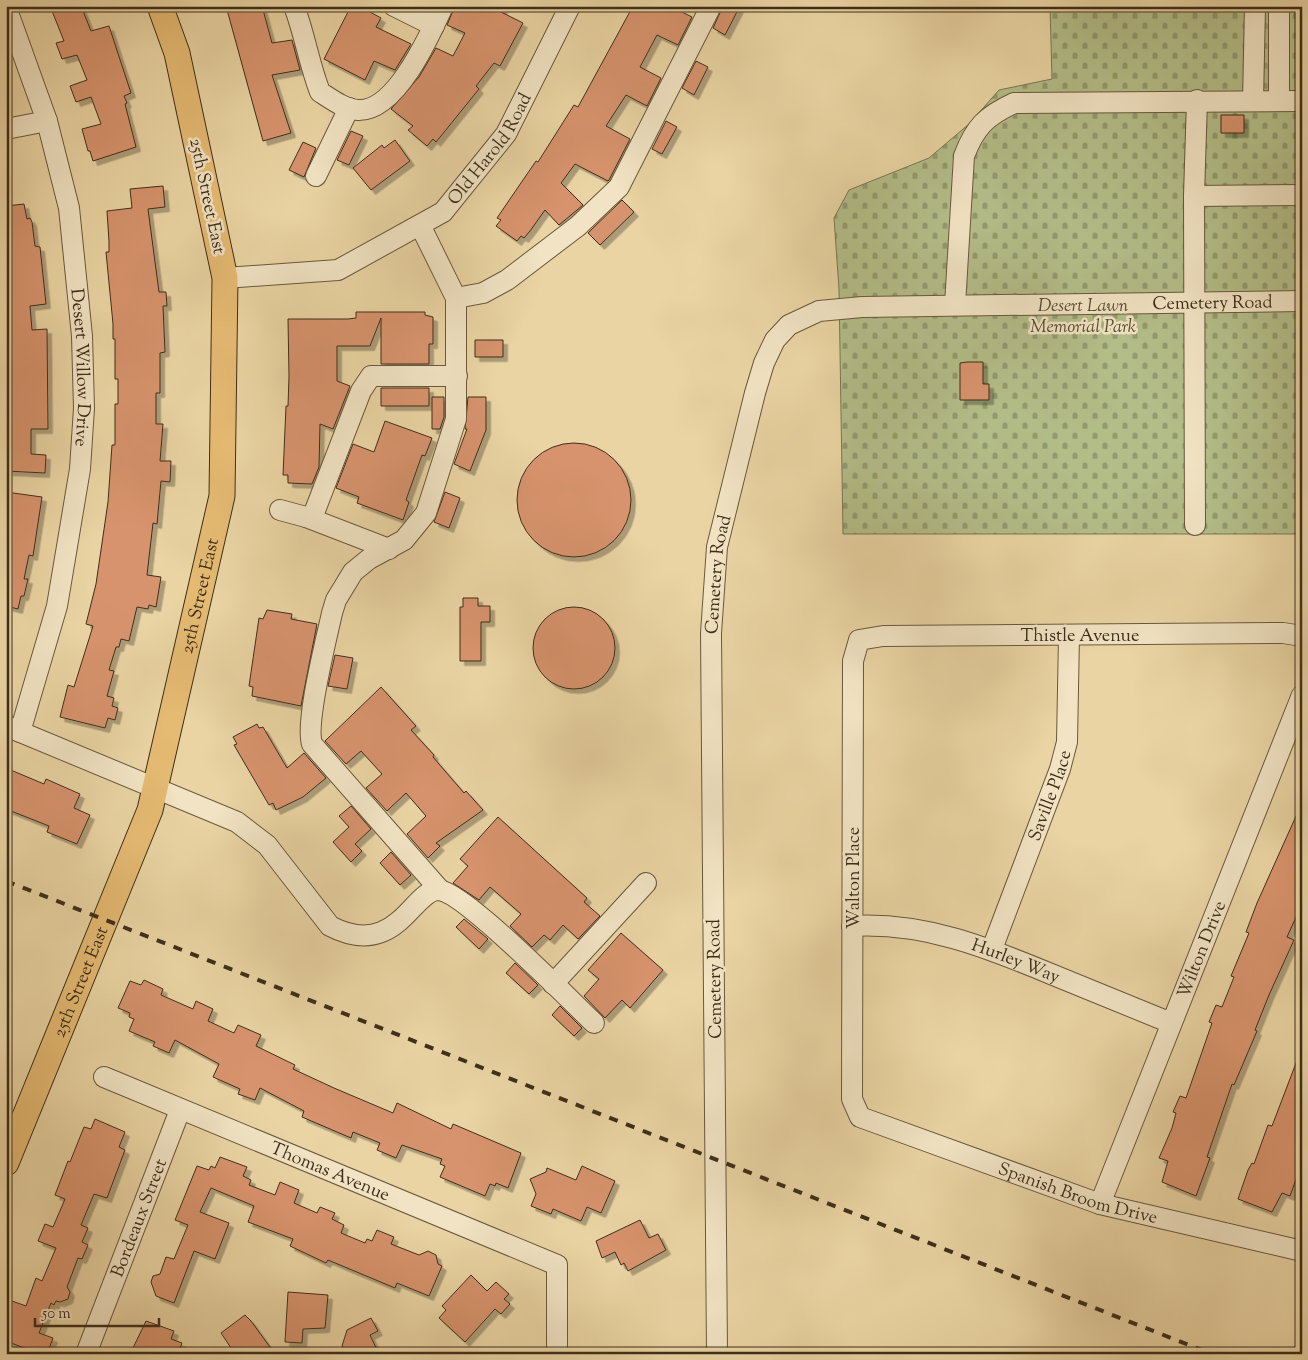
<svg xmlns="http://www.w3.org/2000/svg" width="1308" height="1360" font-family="'Sorts Mill Goudy',serif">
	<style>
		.cemetery { fill: url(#cemetery-stones); stroke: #787652 }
		.building { fill: #d7936d; stroke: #3e2e1b; filter: url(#shadow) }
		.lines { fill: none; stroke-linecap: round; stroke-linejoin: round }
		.minor-casing { stroke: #69583d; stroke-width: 22 }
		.major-casing { stroke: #3e2e1b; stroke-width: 27 }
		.minor { stroke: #f1e3c3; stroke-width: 20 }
		.major { stroke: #e5ba72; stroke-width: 25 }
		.rail { stroke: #3e2e1b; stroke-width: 4; stroke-dasharray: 9 9; stroke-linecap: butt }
		.labels { text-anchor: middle; stroke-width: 5; stroke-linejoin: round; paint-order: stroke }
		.street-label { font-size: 18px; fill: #3e2e1b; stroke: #f1e3c3 }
		.park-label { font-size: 18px; font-style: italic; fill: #554b31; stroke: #f1e3c3 }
	</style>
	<defs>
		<pattern id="cemetery-stones" width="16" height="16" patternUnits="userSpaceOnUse" patternTransform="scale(1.25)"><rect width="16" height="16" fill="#b3bd88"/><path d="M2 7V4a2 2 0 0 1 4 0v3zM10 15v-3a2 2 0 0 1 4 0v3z" fill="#939a6e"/></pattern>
		<filter id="shadow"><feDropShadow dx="4.5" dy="4.5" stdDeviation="0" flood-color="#0004"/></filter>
	</defs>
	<rect width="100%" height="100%" fill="#ead4a3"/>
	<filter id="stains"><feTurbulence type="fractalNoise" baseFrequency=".004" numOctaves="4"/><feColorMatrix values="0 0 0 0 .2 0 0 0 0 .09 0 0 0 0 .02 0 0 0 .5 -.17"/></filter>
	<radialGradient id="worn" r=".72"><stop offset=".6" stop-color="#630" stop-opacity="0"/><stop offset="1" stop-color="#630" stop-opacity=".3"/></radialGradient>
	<path class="cemetery" d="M1050 6H1302V534H843L839 289 834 218 849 190 929 158 969 124 999 90 1052 79Z"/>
	<path class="building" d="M50 6H81L91 31 109 26 131 93 124 96 127 103 125 104 136 147 93 161 90 151H88L82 129 101 124 91 97 76 102 70 86 87 80 77 55 62 59 56 43 64 41Z
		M226 6H262L272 43 292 40 300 70 272 75 291 133 263 141Z
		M351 6H359L381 18 376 27 411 44 395 70 374 61 365 80 324 59Z
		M455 6H504L501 12 523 23 500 66 494 63 476 86 479 89 445 131 436 142 433 139 427 146 408 130 413 126 391 109 419 77 436 48 453 56 465 33 447 25Z
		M633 6H670L692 17 678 45 657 35 640 67 661 78 647 106 626 95 606 126 630 139 609 180 608 181 575 164 561 183 583 205 559 225 545 210 530 231 524 238 521 236 517 241 496 226 501 220 497 218 536 161 538 162 574 105 578 107Z
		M723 6H740L725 35 713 28Z
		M696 61 708 67 694 95 682 88Z
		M1221 115H1244V133H1221Z
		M666 121 677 127 662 154 652 149Z
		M351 131 363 136 349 165 337 160Z
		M395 140 410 161 371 190 353 168 382 145 384 148Z
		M303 142 316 148 304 177 289 170Z
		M163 186 165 207 148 209 159 292H166L167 306H163L165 352 160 353V393H156V424H163L160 461H171L170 482 161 481 157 524 153 523 147 575 161 577 156 607 149 605 148 609 137 607 129 641 121 639 119 647H116L109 670 114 671 107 696 114 698 112 706 118 708 115 720 108 718 105 728 60 717 68 685 74 687 93 626 86 624 96 584 108 502 112 445H115V404H118V379H115V339H113V324L106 252H109V241L107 211 132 208 130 189Z
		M622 200 634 212 600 245 588 233Z
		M24 204 27 219 30 218 32 222 35 246 40 247 46 304 30 306 32 330 47 329 48 429H31V454L46 455 45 473 6 471V206Z
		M356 312H425V315L433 317V344H429V364H381V318L370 346H337V381L350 386 333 429 320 424 319 467 312 484 288 483V475H283L286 406H288L289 376 288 319H348L356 318Z
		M475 340H503V357H475Z
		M967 362H983V384H989V400H960V363Z
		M381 388H429V406H381Z
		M432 397H444V417L440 429H432Z
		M468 397H486V430L470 471 454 464 467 429H465Z
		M385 421 432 438 425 456 422 455 406 500 409 502 403 520 357 503 359 497 336 488 353 444 374 452Z
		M517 500a57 57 0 1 1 114 0a57 57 0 1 1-114 0Z
		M6 492 42 497 33 556 29 555 24 579H28L24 596H21L18 609 6 606Z
		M445 492 460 498 449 528 434 522Z
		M463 598H478V606H490V622H481V661H460V607H463Z
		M533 648a41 41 0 1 1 82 0a41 41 0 1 1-82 0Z
		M267 610 292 614 291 619 317 624 301 706 252 696 253 687 249 686 259 618 263 619Z
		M335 655 353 658 347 689 328 686Z
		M381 687 416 726 411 730 434 755 433 757 464 793 466 791 483 810 436 843 440 846 428 858 407 834 426 816 406 793 387 811 366 788 382 774 361 751 346 764 325 741Z
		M257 724 259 728 263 727 287 768 304 753 326 778 303 797 276 810 273 803 269 805 234 745 237 744 233 737Z
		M6 768 44 784 46 779 80 794 74 808 90 815 77 844 47 832 49 826 6 809Z
		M1301 805 1302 904 1287 937 1294 940 1269 995 1255 1030 1257 1031 1234 1085 1232 1084 1207 1157 1210 1158 1196 1196 1162 1182 1168 1161 1159 1158 1172 1128 1176 1113 1173 1112 1180 1096 1186 1098 1212 1023 1209 1022 1216 1005 1222 1007 1234 977 1231 976 1249 933 1246 932 1257 903Z
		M351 806 371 829 355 844 362 851 351 862 333 842 349 827 339 816Z
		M498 817 587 898 584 902 600 916 578 939 563 925 550 940 544 935 532 947 510 926 521 914 490 887 479 900 453 883 468 866 460 859Z
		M391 852 411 875 400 885 380 863Z
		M464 919 488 939 479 949 456 927Z
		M621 933 663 970 630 1008 622 1000 605 1018 584 996 599 979 588 970Z
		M515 963 538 985 529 994 506 973Z
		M144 980 163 989 161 995 193 1009 196 1001 213 1009 208 1021 234 1033 238 1025 261 1035 256 1046 295 1065 293 1069 334 1088 393 1113 397 1103 451 1129 453 1124 521 1153 508 1188 496 1183 495 1186 490 1184 485 1196 440 1177 445 1166 440 1164 442 1159 402 1145 396 1158 377 1150 380 1143 353 1132 351 1138 302 1117 304 1111 260 1088 255 1100 238 1094 240 1089 213 1077 219 1064 175 1040 169 1053 153 1046 155 1042 129 1031 134 1019 129 1017 130 1013 118 1008 130 981 141 985Z
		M560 1006 582 1028 574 1036 552 1015Z
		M1301 1050 1302 1163 1290 1196 1282 1193 1272 1212 1238 1199 1248 1170 1252 1163 1254 1164 1268 1125 1272 1126Z
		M95 1119 125 1132 119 1147 125 1150 107 1198 94 1194 81 1225 88 1228 82 1242 88 1245 82 1259 78 1258 67 1287 70 1292 68 1299 60 1302 56 1301 54 1305 51 1303 39 1333 53 1338 47 1354H40L6 1341V1315L12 1301 26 1306 36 1278 42 1281 56 1248 38 1241 45 1224 53 1227 65 1199 55 1195 68 1161 70 1162 84 1127 91 1129Z
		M220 1157 247 1167 243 1176 251 1180 249 1185 275 1195 280 1182 299 1190 294 1203 317 1213 320 1207 335 1213 332 1219 344 1225 341 1233 365 1243 367 1239 372 1241 377 1230 394 1237 391 1244 419 1255 428 1251 436 1255 438 1264 442 1266 429 1296 397 1283 395 1288 328 1260 326 1263 290 1246 293 1239 248 1222 254 1206 211 1188 200 1212 229 1223 215 1259 194 1251 174 1303 156 1296 151 1282 153 1276 160 1274 166 1257 174 1259 188 1225 175 1220 197 1166 209 1170 211 1166 215 1168Z
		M582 1166 615 1181 601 1213 587 1207 581 1221 553 1209 551 1214 531 1206 536 1194 530 1179 546 1172 547 1168 576 1180Z
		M640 1220 649 1238 658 1234 666 1250 628 1271 624 1263 621 1265 615 1252 602 1258 596 1241Z
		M471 1275 487 1291 496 1282 509 1294 504 1299 510 1304 501 1314 495 1309 465 1342 439 1318 446 1310 442 1306Z
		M288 1292 328 1295 325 1328 303 1329 302 1343 285 1342Z
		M245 1315 251 1321 275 1354H235L221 1333Z
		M371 1318 378 1331 370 1335 379 1354H346L342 1346 347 1330Z
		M146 1321 174 1331 171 1339 182 1343 178 1354H141L132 1350Z"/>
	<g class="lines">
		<defs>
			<g id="minor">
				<path d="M294 6C305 35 309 64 320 92 331 99 344 109 358 110 396 112 430 35 443 6"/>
				<path d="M394 6 434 26"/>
				<path d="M1279 6V101"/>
				<path id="s1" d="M6 7 47 121 69 208 82 336 84 408 80 469 57 606 20 732"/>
				<path d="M1253 101 1255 6"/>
				<path d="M6 129 47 121"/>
				<path d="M316 176 349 108"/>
				<path d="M1194 196 1302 195"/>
				<path d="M420 225 456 298V419L426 513 404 540 369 559 353 572 336 600 332 613C326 641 305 722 312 744L440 890"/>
				<path id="s2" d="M225 278 338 270 443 212 506 134 570 6"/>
				<path d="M456 298 483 293 507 280 578 226 619 187 711 6"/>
				<path d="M955 305 964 156C975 127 986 116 1014 103L1302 101"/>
				<path d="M280 510 306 517 312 516 314 513 361 391 371 376H457"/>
				<path d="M306 517 389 549"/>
				<path d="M1195 525 1194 196 1197 100"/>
				<path id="s3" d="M1302 636 1283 633 883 636 859 640 853 661 852 1099 860 1117 1100 1204 1302 1251"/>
				<path d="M6 726 237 822 267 845 330 926C397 961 413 888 439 890 465 893 569 999 594 1023"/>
				<path id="s4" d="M852 926C924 922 986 947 1051 974 1091 990 1131 1007 1171 1023"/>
				<path id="s5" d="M992 949 1060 769 1067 742 1069 635"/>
				<path d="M553 984 646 883"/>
				<path id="s6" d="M104 1077 557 1265V1354"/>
				<path id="s7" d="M1100 1204 1302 695"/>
				<path id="s8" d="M86 1354 180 1110"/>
				<path id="s9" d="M717 1354 711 633 717 547 755 393 764 363 775 340 789 325 819 311 862 307 1302 301"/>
			</g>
			<g id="major">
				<path id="s10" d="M6 1163 150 810 222 496 225 278 177 53 160 6"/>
			</g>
		</defs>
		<use href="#minor" class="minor-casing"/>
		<use href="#major" class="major-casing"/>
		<use href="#minor" class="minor"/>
		<use href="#major" class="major"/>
		<path class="rail" d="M6 881 1212 1354"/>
	</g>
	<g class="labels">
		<g class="street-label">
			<text dy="6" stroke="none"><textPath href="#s2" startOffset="312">Old Harold Road</textPath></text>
			<text transform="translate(208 196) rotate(78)" y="6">25th Street East</text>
			<text dy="6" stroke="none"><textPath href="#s9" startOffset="1470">Cemetery Road</textPath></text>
			<text dy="6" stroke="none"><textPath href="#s1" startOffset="371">Desert Willow Drive</textPath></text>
			<text dy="6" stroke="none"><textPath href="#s9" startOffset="780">Cemetery Road</textPath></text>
			<text dy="6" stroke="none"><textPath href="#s10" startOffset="601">25th Street East</textPath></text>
			<text x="1080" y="641">Thistle Avenue</text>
			<text dy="6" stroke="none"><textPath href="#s5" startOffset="164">Saville Place</textPath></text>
			<text transform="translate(853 878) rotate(-90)" y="6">Walton Place</text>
			<text dy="6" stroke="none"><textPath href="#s7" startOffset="274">Wilton Drive</textPath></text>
			<text dy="6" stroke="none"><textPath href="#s4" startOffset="169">Hurley Way</textPath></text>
			<text transform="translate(714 979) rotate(-91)" y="6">Cemetery Road</text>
			<text dy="6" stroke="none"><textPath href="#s10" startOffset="196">25th Street East</textPath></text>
			<text dy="6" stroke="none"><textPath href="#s6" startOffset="245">Thomas Avenue</textPath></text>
			<text dy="6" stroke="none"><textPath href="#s3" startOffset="1154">Spanish Broom Drive</textPath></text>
			<text dy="6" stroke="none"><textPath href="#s8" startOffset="146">Bordeaux Street</textPath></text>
		</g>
		<g class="park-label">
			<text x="1083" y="311">Desert Lawn<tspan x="1083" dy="21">Memorial Park</tspan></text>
		</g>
	</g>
	<rect width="1308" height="1360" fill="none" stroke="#ead4a3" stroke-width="25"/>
	<rect x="8" y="8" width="1293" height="1345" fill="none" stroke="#3e2e1b" stroke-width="2.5"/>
	<rect x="12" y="12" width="1283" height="1335" fill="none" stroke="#3e2e1b"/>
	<path d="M35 1318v8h124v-8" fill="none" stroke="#3e2e1b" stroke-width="2.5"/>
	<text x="42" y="1318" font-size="15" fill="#3e2e1b" stroke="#f1e3c3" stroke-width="4" paint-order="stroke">50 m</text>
	<rect width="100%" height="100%" filter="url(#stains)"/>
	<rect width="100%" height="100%" fill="url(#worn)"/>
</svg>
